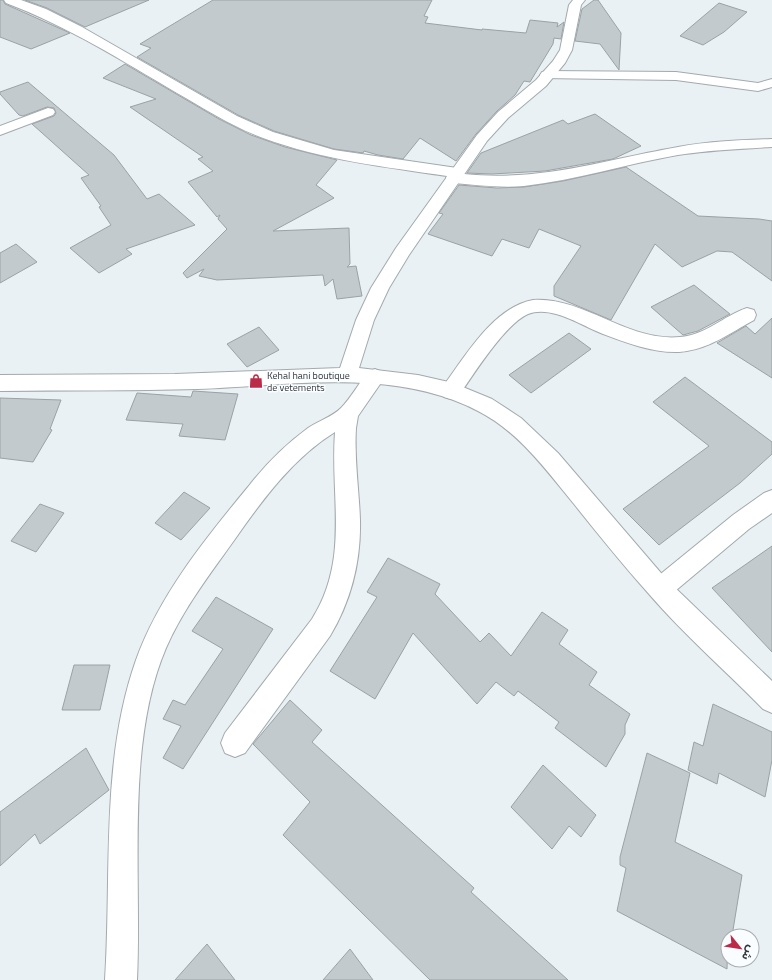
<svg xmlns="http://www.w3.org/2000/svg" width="772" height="980" font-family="'Titillium Web','Noto Sans Arabic',sans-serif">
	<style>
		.building { fill: #c2cace; stroke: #9aa2a6 }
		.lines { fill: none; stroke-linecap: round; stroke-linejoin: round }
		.street-casing { stroke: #a2aaae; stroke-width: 2 }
		.secondary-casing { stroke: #a2aaae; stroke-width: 2 }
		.street { fill: #fff; fill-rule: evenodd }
		.secondary { fill: #fff; fill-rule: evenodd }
		.labels { text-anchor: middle; stroke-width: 3; stroke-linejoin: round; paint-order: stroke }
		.poi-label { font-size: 10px; fill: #333638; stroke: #fafdff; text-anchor: start }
	</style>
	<rect width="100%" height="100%" fill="#e9f1f5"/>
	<path class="building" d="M0 0H3L5 4 70 33 31 49 0 37Z
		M25 0H149L85 27 47 8Z
		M213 0H432L424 16 428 17 425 23 482 30V29L526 33 530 20 558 23 557 27 564 22 561 39 554 38 553 44 530 82 524 81 515 95 497 111 476 134 456 161 420 138 403 159 378 155 364 151 363 153 334 149 274 131 238 115 137 57 151 48 140 44Z
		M594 0H598L621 33 619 70 600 44 575 41 582 9Z
		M719 3 747 12 724 32 703 45 680 36Z
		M125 64 219 119 251 135 285 147 337 160 316 185 334 198 273 231 349 228 350 264 347 267 356 266 362 296 337 299 333 279 325 286 323 275 217 280 199 276 204 269 187 278 183 273 227 229 218 219 220 215 217 217 188 182 213 171 198 159 203 157 130 107 156 99 103 78Z
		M28 82 114 155 147 199 159 194 195 225 126 249 132 254 99 273 70 248 111 225 99 207 101 206 81 178 89 175 32 124 54 116 56 113 54 108 47 107 23 116 19 115 0 94V92Z
		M595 114 641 146 613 159 545 171 492 174 467 173 481 153 563 120 568 124Z
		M626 167 698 216 759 219 772 221V281L732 252 717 251 682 267 655 244 611 320 554 296V286L581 246 539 229 529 248 502 239 492 256 428 234 443 214 439 213 459 185 497 188 524 187 563 181Z
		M16 244 37 262 0 283V253Z
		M694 285 730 314 698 331 683 335 651 307Z
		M772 318V378L717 343 746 326 755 334Z
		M259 327 279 350 247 367 227 344Z
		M569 333 591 349 531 393 509 375Z
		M685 377 772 442V454L740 483 659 545 623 509 709 446 653 402Z
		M193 391 238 394 225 440 179 436 183 424 126 420 137 393 191 397Z
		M0 398 61 400 50 429 52 430 33 462 0 458Z
		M184 492 210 508 181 540 155 523Z
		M40 504 64 513 36 552 11 541Z
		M772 546V652L712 588Z
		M388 558 440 584 435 594 480 642 489 633 511 656 542 612 568 630 559 644 597 672 589 685 630 714 625 725V734L606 767 555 728 559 722 518 691 514 696 496 682 477 704 413 633 375 699 330 671 377 597 367 592Z
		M216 597 273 629 183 769 163 758 181 726 163 719 173 700 185 705 223 649 192 631Z
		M74 665H110L100 710H62Z
		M290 700 322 730 312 742 474 888 471 892 568 980H430L283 835 310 802 253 744Z
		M713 704 772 732V760L765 797 719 773 717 784 688 770 694 742 703 746Z
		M86 748 109 790 40 844 35 834 0 866V812Z
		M647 753 690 773 675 842 742 875 732 936H728L727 969 617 911 626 868 620 865V857Z
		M543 765 596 815 581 837 569 826 552 849 511 807Z
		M207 944 235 980H175Z
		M350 949 373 980H323Z"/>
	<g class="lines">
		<defs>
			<path id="street" d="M4 0H21L46 9 82 27 237 116 273 132 334 150 457 168 462 170 464 174C540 182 604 160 678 147 709 141 741 140 772 139V147C741 149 709 150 678 155 626 164 576 180 524 186 500 188 477 185 454 183L448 181 446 178 447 176C385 167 323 160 263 138 233 127 205 109 177 93 121 60 67 26 6 3Z
				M547 71 676 72 758 83 772 79V87L758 91 676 80 542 78 540 75 542 72Z
				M48 108 53 109 55 112 53 115 0 135V126Z
				M533 300C585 297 627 342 680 337 706 335 723 316 747 308L754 310 756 315 754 320C730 333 708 350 679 352 653 353 627 343 603 334 582 326 552 305 528 314 505 324 473 375 458 397L451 399 444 397 441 391 444 385C466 355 494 307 533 300Z
				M375 369 382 372 385 377 358 416 356 428C354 459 359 489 360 520 361 561 351 601 330 636L245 753 235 757 225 753 221 743 225 733 312 619C350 559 330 497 335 432 293 458 263 499 235 539 210 574 183 609 166 648 125 743 142 877 137 980H105C112 874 100 762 136 660 159 596 205 539 248 487 265 465 285 445 308 428 318 421 332 417 341 408 351 398 359 383 368 372Z
				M772 490V513L749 529 668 597 660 600 652 597 648 589 652 581 733 515 764 493Z"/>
			<path id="secondary" d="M573 0H585L581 5 572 50 565 63 546 86 508 118 487 141 409 255 389 288 374 320 359 368 418 375 453 383 492 399 521 418 558 453 667 580 772 681V713L763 709C725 670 684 635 649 594 623 565 598 534 574 504 546 470 518 431 478 411 393 367 289 386 198 389 132 391 66 390 0 391V375L175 374 340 368 356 320 371 288 396 248 477 135 498 112 536 80 553 61 560 50 569 5Z"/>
		</defs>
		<use href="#street" class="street-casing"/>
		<use href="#secondary" class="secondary-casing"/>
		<use href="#street" class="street"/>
		<use href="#secondary" class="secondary"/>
	</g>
	<defs>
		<symbol id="shop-bare" viewBox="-9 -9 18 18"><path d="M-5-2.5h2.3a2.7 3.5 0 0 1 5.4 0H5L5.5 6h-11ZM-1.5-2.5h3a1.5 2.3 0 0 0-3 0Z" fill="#bb2b48" stroke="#fafdff" stroke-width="2.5" paint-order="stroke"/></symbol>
	</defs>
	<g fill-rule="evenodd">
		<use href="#shop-bare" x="246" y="371" width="20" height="20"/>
	</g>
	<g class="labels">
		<g class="poi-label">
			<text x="267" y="379">Kehal hani boutique<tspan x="267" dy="12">de vetements</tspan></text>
		</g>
	</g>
	<g transform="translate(740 948) rotate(120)"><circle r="19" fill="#fafdff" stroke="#aaadaf"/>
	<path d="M0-3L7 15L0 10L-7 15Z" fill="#bb2b48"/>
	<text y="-6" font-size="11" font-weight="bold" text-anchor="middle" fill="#333638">ش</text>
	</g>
</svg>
